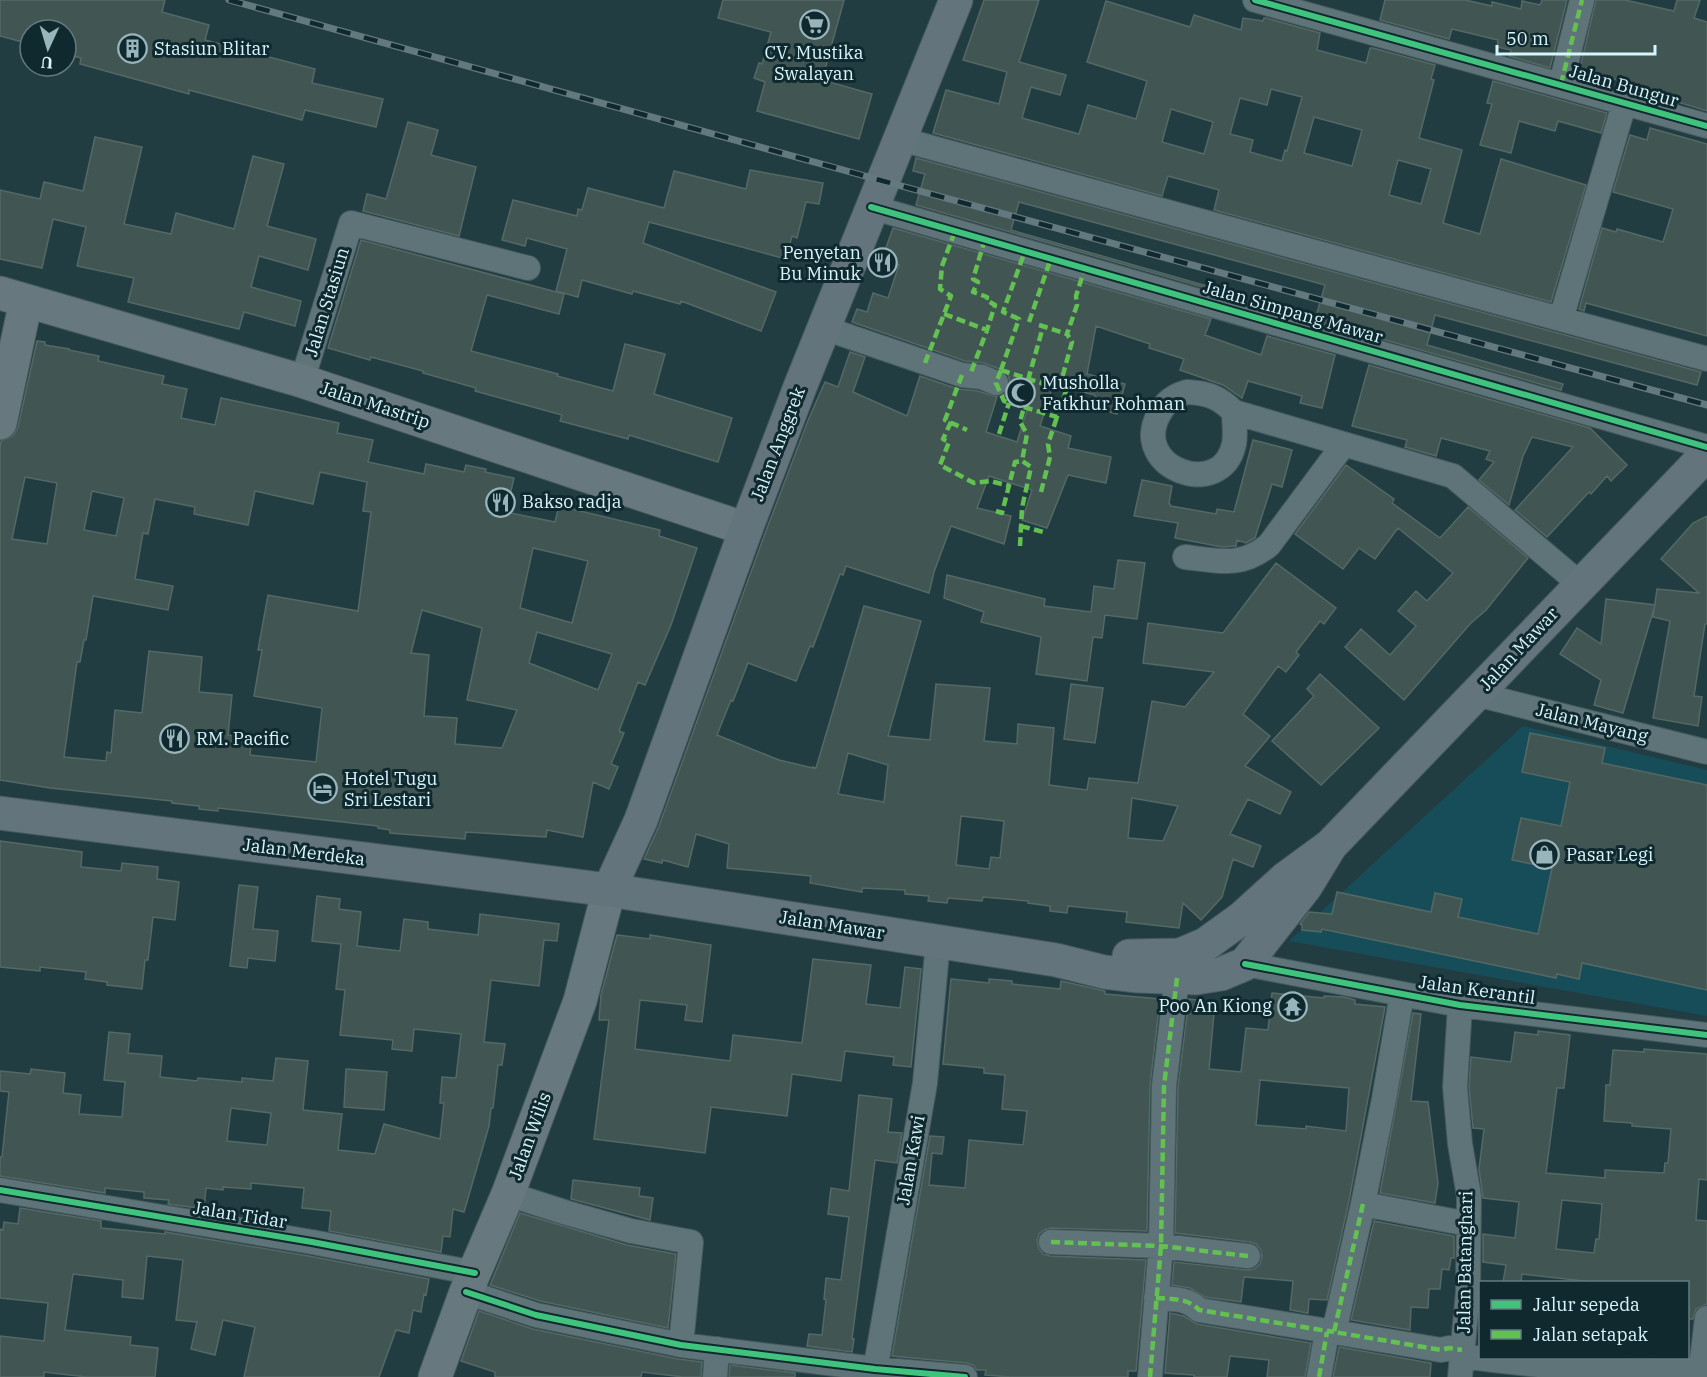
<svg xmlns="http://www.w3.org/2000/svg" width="1707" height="1377" font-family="'IBM Plex Serif',serif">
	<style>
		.built { fill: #174d58 }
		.building { fill: #415553; stroke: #546965; stroke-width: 1.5; fill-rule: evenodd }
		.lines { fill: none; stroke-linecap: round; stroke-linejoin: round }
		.street-casing { stroke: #445a5e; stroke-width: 26 }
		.secondary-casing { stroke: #445a5e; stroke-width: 35 }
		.primary-casing { stroke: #445a5e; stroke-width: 35 }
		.street { stroke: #5e7479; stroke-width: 24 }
		.secondary { stroke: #67797f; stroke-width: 33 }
		.primary { stroke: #64747c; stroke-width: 33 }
		.rail-casing { stroke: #64797e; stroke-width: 7 }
		.rail { stroke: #10292f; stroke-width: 4.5; stroke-dasharray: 14; stroke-linecap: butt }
		.quiet { stroke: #63c152; stroke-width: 4.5; stroke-dasharray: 9 4.5; stroke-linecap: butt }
		.cycleway-casing { stroke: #10292f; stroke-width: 10 }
		.cycleway { stroke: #40c37c; stroke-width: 6 }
		.labels { text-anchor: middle; stroke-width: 6; stroke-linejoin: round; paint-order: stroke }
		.poi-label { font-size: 18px; fill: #d7f5fc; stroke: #10292f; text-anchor: start }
		.street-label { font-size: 18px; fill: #d7f5fc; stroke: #10292f }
	</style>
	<rect width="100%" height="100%" fill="#223d42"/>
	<path class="built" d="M1523 726 1707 770V1016L1289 941Z"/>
	<path class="building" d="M0 0H165L162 12 209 25 205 40 315 69 312 83 383 99 376 127 305 110 302 120 189 90V94L80 64 81 58 66 54V30H30V44L0 36Z
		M723 0H844L822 80 872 94 859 139 757 111 765 82 754 78 759 63 762 64 771 32 718 18Z
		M984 0H1039L1019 62 1066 75 1060 95 1031 87 1022 118 1079 134 1088 105 1136 119 1147 81 1087 62 1106 1 1190 27 1194 15 1241 30 1243 18 1263 21 1264 18H1266L1320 33 1317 50 1366 63 1370 48H1373L1435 65 1431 79 1434 80 1419 138 1462 150 1443 223 1480 234 1501 159 1586 185 1551 302 1214 210 1219 190 1168 176 1162 196 933 133 946 90 999 104 1007 72 963 60ZM1271 89 1302 97 1287 151 1285 150 1282 161 1250 152 1253 140 1230 134 1240 98 1267 105ZM1171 109 1213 122 1204 154 1162 142ZM1314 117 1362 130 1352 166 1304 153ZM1398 160 1431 169 1421 204 1389 195Z
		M1385 0H1465L1492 6V2L1521 9 1522 1 1540 5 1542 0H1567L1550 68 1509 56 1511 50 1497 47 1498 40 1452 29 1449 39 1380 20Z
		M1596 0H1625L1674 11 1677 0H1700L1694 18 1707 22V111L1662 97V99L1647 94 1648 90 1580 68Z
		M1493 81 1607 113 1601 133 1558 121 1555 131 1519 121 1511 153 1480 145 1492 104 1487 103Z
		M408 122 438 130 431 155 476 167 459 236 363 211 367 194 386 199Z
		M1650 128 1707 144V336L1586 303 1584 311 1579 309 1602 228 1616 232 1617 229 1663 242 1673 209 1613 192 1630 135 1647 140Z
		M95 137 142 147 124 224 171 234 176 213 234 229 253 156 284 164 267 226 316 239 308 270 259 256 251 287 301 301 295 326 244 312 239 329 128 302 134 278 77 266 86 227 53 219 42 268 0 259V190L40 199 44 182 83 191Z
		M916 158 1701 372 1697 385 1435 315 1427 345 1563 384 1561 390 1315 320 1325 285 1019 202 1011 230 1221 290 1220 292 916 205 925 174 913 171Z
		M750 170 823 183 819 204 806 202 797 238 792 236 786 259 649 222 643 243 776 292 761 331 681 301 680 304 633 291 632 294 582 280 578 297 556 291 567 249 527 238 525 246 502 240 513 200 577 216 578 209 582 210 588 188 664 208 674 171 746 189Z
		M893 228 1211 319 1205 335 1261 355 1267 336 1335 355 1322 408 1300 403 1302 396 1248 381 1242 398 1223 385 1180 370 1184 359 1149 348 1150 344 1096 326 1087 374 1125 384 1117 414 1092 407 1095 395 1053 385 1040 426 1071 436 1068 448 1111 457 1106 483 1068 475 1047 528 1022 520 1032 490 989 476 977 508 1011 516 1004 544 951 526 934 572 929 593 846 566 843 575 840 574 813 647 810 646 796 681 748 663 733 701 731 700 717 735 779 760 813 768V767L816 768 864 606 921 621 888 736 930 740 936 684 990 688 984 741 1017 744 1018 724 1054 728 1049 785 1087 790 1089 778 1138 783 1152 701 1185 707 1214 672 1143 663 1148 623 1223 633 1276 563 1336 608 1324 624 1320 621 1296 652 1299 655 1286 672 1278 666 1243 714 1270 736 1245 766 1291 792 1280 814 1248 799 1230 834 1261 846 1253 867 1233 859 1222 897 1201 920 1183 903 1179 928 1126 922 1127 912 1068 906 1067 913 1050 911V906L1028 903V901L983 897 982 901 948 898 947 903 928 901 929 896 905 894V890L862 888V892L810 883 811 876 727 868 729 844 696 834 688 867 663 860 662 863 644 859 659 826 764 536 809 418 825 382 838 387 850 352 865 357 853 392 907 416 920 376 958 389 978 391 997 397 986 432 1017 442 1029 404 1003 395 1009 389 1010 382 1008 375 1002 370 984 363 965 361 852 322 857 309 867 312 873 293 888 298 899 265 882 259ZM848 753 888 765 884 802 838 794ZM1132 798 1178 806 1163 841 1128 838ZM961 816 1004 821 1000 858 991 857 989 869 956 865Z
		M361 240 564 294 559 314 487 295 471 351 558 374 557 376 613 391 625 344 665 354 654 394 732 418 718 462 629 435 628 439 560 421 562 415 475 391 476 388 423 373V371L371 357 370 360 328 348Z
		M37 341 45 342V345L69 349V350L99 356 98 361 164 376 162 384 187 389 181 418 215 425 221 398 339 423 337 433 373 440 368 462 424 474 426 464 464 472 466 465 486 469 485 472 514 478 506 512 555 522 559 506 660 530 659 536 697 548 671 625 645 685 638 682 619 731 624 733 611 764 618 767 609 789 593 782 583 837 547 830 546 837 466 832 465 839 390 833V830L378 828V826L218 808V811L199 809V806L172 803V801L50 788 0 780V448L1 441 13 436 18 427ZM320 472 367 482 363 511 371 512 358 611 268 595 258 650H262L254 696 322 708 316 762 250 755 252 737 228 735 232 695 199 692 202 657 149 651 142 713 115 710 111 753 107 752 106 761 64 757 77 662H80L84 640H86L93 596 168 610 173 586 135 579 143 533 148 534 155 499 195 507 194 514 248 525 255 491 313 504ZM25 477 57 483 47 544 12 539ZM92 491 124 498 116 536 84 530ZM533 548 588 561 572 623 520 608ZM422 610 482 628 467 700 517 710 502 748 455 744 457 718 424 716 429 655 411 653ZM537 632 612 654 598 690 529 663Z
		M1369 365 1590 428 1627 465 1611 481 1607 476 1591 494 1589 492 1547 537 1515 510 1573 447 1532 437 1523 456 1509 505 1479 480 1494 462 1486 459 1490 451 1441 438 1436 456 1405 447 1407 440 1352 426Z
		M1253 440 1292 450 1282 487 1272 484 1255 538 1251 540 1246 543 1237 540 1236 546 1222 547 1175 538 1178 523 1134 516 1142 480 1172 486 1169 503 1171 506 1216 514 1217 509 1234 512Z
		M1346 465 1394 499 1392 503 1440 538 1468 507 1528 558 1486 610 1470 624 1404 700 1345 647 1361 629 1390 655 1416 626 1398 611 1416 591 1427 601 1453 573 1398 528 1375 559 1359 548 1343 569 1295 534Z
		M1707 516V624H1705L1694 696 1702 697 1698 726 1653 718 1670 621 1653 617 1657 589 1699 593 1661 559 1693 523Z
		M1118 560 1145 563 1137 619 1105 615 1102 638 1093 637 1087 681 1036 674 1041 637 981 622 984 612 944 598 947 575 1045 599 1044 606 1091 612 1094 586 1114 589Z
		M1606 599 1655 605 1623 713 1594 705 1601 680 1560 654 1577 628 1601 644Z
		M1320 674 1379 728 1321 785 1272 741 1314 696 1307 689Z
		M1071 684 1103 688 1095 743 1064 739Z
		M1530 733 1605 748 1602 763 1707 785V990L1582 963 1579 979 1557 974 1556 978 1322 929 1321 932 1302 930V925L1300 924 1309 912 1332 914 1337 892 1431 912 1435 893 1462 899 1458 917 1538 934 1552 868 1512 860 1521 818 1561 826 1570 782 1522 772Z
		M0 841 82 852 81 867 121 871 122 863 158 867 157 879 179 882 175 920 153 917 148 960H145L142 989 107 985V982L85 979 86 972 40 967V971L0 967Z
		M239 885 258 887 253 929 278 931 275 961 248 958 247 968 230 966Z
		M317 896 340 899 339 909 361 912 357 946 400 951 404 919 428 922V929L478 935 480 914 559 924 557 941 544 940 539 986 491 980 484 1042 505 1044 502 1065H498L493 1108H491L489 1126 464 1212 453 1209 450 1237 443 1236 441 1252 329 1231 331 1211 302 1208 304 1188 251 1183V1189L223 1187V1190L206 1188 204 1209 168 1204 169 1200 144 1198V1192L105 1188V1193L0 1176V1157H2L9 1092 0 1091V1071L30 1074 31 1069 65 1073 63 1093 81 1095 79 1114 122 1117 125 1082 104 1080 109 1032 130 1034 128 1053 162 1056 160 1077 197 1081 198 1078 242 1082V1078L273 1081 276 1058 308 1061 303 1110 342 1114 338 1150 375 1154 384 1124 440 1139 444 1103H440L442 1077 456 1078 461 1034 414 1029 412 1051 392 1049 393 1040 340 1035 345 990 336 989 341 944 312 941ZM231 1108 271 1113 267 1145 227 1141Z
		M617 935 650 939V935L711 945 702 1022 685 1020 687 1005 640 1000 635 1049 730 1061 733 1035 802 1043 813 959 871 965 866 1004 900 1008 905 967 921 969 911 1067 893 1065 894 1057 845 1051 841 1081 792 1074 787 1116 711 1107 705 1153 594 1139 609 1020H599L601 995Z
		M951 979 989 983V979L1012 981V984L1060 989 1061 981 1105 991V994L1160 999 1150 1086 1147 1231 1051 1228 1044 1230 1039 1234 1037 1241 1039 1249 1043 1254 1050 1256 1146 1260 1136 1371H1128V1377H1011L985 1375 986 1370H977L973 1365 966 1363 892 1356 930 1136 944 1137 942 1154 932 1153 929 1185 965 1188 969 1140 1023 1145 1027 1111 1002 1109 1005 1075 984 1073V1068L943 1064Z
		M1272 993 1324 998V996L1344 997 1355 1000V1004L1385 1007 1349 1201 1327 1300 1309 1299 1308 1313 1290 1310 1293 1281 1244 1277 1241 1302 1205 1297 1190 1288 1172 1285 1174 1262 1247 1270 1254 1269 1260 1264 1262 1258 1261 1250 1256 1244 1250 1242 1175 1233 1178 1087 1189 999 1215 1002 1209 1069 1241 1072 1246 1028 1268 1030ZM1260 1080 1349 1088 1346 1131 1306 1126V1129L1256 1125Z
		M1413 1013 1421 1014 1411 1101 1428 1102 1438 1183 1435 1203 1380 1193Z
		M1538 1031 1570 1035 1564 1088H1557L1546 1173 1605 1178V1170L1664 1173 1665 1163H1668L1671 1129 1632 1126V1123L1604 1121 1606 1085H1610L1613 1050 1644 1052V1049L1707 1054V1180L1699 1179 1696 1220 1707 1221V1304L1696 1309 1693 1319H1688V1282H1593L1522 1274 1521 1282H1503L1506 1265 1483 1262V1234L1515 1238 1519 1202 1483 1198 1479 1169 1484 1129 1473 1128 1469 1087 1471 1057 1511 1062 1515 1032 1538 1035ZM1562 1200 1602 1204 1599 1239H1596L1594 1253 1556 1249Z
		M346 1069 387 1072 384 1110 344 1107Z
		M859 1095 892 1099 888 1132 902 1133 897 1163 875 1160 852 1339H854L852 1352 807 1346 809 1334 822 1335 826 1300 824 1299 826 1278 841 1280 849 1217 828 1214 831 1188 849 1191Z
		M573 1180 640 1188 639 1196 653 1198 650 1220 571 1199Z
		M20 1208 101 1221V1228L165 1234V1232L309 1256 429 1279 426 1295 424 1294 421 1312 413 1310 409 1333 396 1330 379 1377H244L255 1327 223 1320 215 1355 191 1349 197 1322 176 1320 183 1260 147 1256 143 1299 122 1297 123 1280 73 1274 65 1330 131 1337 130 1345 158 1348 155 1377H87L44 1372V1377H0V1336L44 1341 48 1303 0 1298V1229L3 1230 4 1222 18 1224Z
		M520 1213 627 1245 676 1254 668 1328 540 1301 490 1285Z
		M1374 1221 1454 1236V1258H1451L1449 1270 1442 1269 1440 1289H1429L1428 1308 1411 1307 1410 1330 1351 1320Z
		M479 1311 533 1329 678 1359 702 1362 701 1377H683L642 1372 641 1377H495V1372L461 1361Z
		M1170 1313 1184 1316 1197 1324 1311 1343 1305 1377H1267L1269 1360 1230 1356 1227 1377H1194V1375L1165 1373Z
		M1339 1347 1431 1363 1430 1377H1333Z
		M730 1365 795 1373V1377H729Z"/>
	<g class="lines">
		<defs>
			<path id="street" d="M1255 0 1707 126
				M1561 84 1582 0
				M900 139 1707 359
				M871 207 1707 447
				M1561 319 1625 101
				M824 328 962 375 982 377 996 383
				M302 381 351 223 528 268
				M1187 392C1208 393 1219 397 1234 412 1234 422 1236 434 1234 444 1222 502 1129 468 1159 414 1166 401 1174 396 1187 392Z
				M1234 412 1453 476 1580 584
				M1185 557C1219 561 1241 568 1269 545L1344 444
				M1476 694 1707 752
				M1245 964 1460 1005 1707 1035
				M1402 994 1384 1099 1363 1204 1468 1224
				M1460 1005 1455 1087 1460 1144 1469 1196 1468 1292 1460 1377
				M0 1190 312 1242 475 1273
				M508 1194 564 1212 631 1231 691 1242 681 1345
				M1363 1204 1334 1332 1441 1350 1449 1348 1462 1350
				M1051 1242 1161 1246 1248 1256
				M466 1292 536 1315 681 1345 875 1369 965 1377
				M1156 1298C1172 1299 1188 1298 1199 1310L1334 1332
				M1461 1356C1542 1366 1625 1377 1707 1368
				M1701 1369 1707 1318
				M715 1377 717 1349
				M874 1377 925 1083 938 942
				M1150 1377 1161 1246 1164 1086 1177 978
				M1319 1377 1327 1332"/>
			<path id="secondary" d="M0 293 302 381 746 529
				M0 423 26 301
				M435 1377 466 1292 508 1194 580 1001 609 890"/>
			<path id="primary" d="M0 813 609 890 1056 960 1104 972 1138 976 1196 978 1221 974 1245 964 1306 886 1331 845
				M609 890 641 820 746 529 800 387 956 0
				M1129 956 1180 955 1206 944 1242 918 1286 878 1331 845 1707 454"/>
		</defs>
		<use href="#street" class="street-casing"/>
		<use href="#secondary" class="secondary-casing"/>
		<use href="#primary" class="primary-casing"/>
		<use href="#street" class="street"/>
		<use href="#secondary" class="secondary"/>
		<use href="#primary" class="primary"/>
		<defs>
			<path id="rail" d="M229 0 883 181 1707 405"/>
		</defs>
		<use href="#rail" class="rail-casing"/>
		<use href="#rail" class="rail"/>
		<path class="quiet" d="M1561 84 1582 0
			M985 239 973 279 978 282 973 292 987 297 986 300 995 305 987 330
			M944 314 987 330 970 375
			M1029 322 1051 258
			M1039 325 1067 334
			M925 363 951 296 940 289 942 266 955 231
			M1001 370 1066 391 1057 417 1004 401 996 383Z
			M1001 370 1019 319 1003 312 1025 251
			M962 375 945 420 967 430
			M1028 380 1043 327
			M1059 389 1072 342 1067 334 1077 305 1076 296 1085 268
			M951 422 943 439 949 442 940 465 974 483 990 481 1010 486
			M999 434 1009 403
			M1041 492 1050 457 1048 444 1057 417
			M996 511 1002 513 1015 462 1022 461
			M1021 526 1047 533
			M1020 546 1022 508 1031 467 1022 461 1027 434 1020 422 1024 407
			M1363 1204 1334 1332 1441 1350 1449 1348 1462 1350
			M1051 1242 1161 1246 1248 1256
			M1156 1298C1172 1299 1188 1298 1199 1310L1334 1332
			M1150 1377 1161 1246 1164 1086 1177 978
			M1319 1377 1327 1332"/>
		<defs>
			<path id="cycleway" d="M1255 0 1707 126
				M871 207 1707 447
				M1245 964 1460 1005 1707 1035
				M0 1190 312 1242 475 1273
				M466 1292 536 1315 681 1345 875 1369 965 1377"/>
		</defs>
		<use href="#cycleway" class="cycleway-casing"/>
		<use href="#cycleway" class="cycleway"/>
	</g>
	<defs>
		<symbol id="supermarket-ring" viewBox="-11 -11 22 22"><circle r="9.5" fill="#10292f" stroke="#98b5bb" stroke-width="1.5"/><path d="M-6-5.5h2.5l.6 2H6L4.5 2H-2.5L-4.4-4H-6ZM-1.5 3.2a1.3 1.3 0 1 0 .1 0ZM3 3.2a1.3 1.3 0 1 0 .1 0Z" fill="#98b5bb"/></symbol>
		<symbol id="building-ring" viewBox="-11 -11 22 22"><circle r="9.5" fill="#10292f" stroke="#98b5bb" stroke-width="1.5"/><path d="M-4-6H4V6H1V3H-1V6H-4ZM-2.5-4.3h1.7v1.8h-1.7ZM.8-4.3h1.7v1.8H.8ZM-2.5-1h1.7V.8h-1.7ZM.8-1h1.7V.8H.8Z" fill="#98b5bb"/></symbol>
		<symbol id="restaurant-ring" viewBox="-11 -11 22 22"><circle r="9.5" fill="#10292f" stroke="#98b5bb" stroke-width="1.5"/><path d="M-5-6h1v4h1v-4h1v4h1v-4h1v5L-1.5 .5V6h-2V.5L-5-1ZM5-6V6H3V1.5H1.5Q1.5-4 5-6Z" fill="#98b5bb"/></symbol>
		<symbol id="mosque-ring" viewBox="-11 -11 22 22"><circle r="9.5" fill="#10292f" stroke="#98b5bb" stroke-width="1.5"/><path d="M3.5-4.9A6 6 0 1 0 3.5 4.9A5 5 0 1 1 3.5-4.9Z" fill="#98b5bb"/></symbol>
		<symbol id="hotel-ring" viewBox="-11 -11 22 22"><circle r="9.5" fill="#10292f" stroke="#98b5bb" stroke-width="1.5"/><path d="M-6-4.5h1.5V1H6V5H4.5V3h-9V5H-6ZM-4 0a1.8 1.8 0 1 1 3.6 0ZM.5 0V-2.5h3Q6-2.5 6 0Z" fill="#98b5bb"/></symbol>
		<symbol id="shop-ring" viewBox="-11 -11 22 22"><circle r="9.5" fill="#10292f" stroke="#98b5bb" stroke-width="1.5"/><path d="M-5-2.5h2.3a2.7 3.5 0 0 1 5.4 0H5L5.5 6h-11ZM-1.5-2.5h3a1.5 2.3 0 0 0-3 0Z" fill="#98b5bb"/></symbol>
		<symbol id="temple-ring" viewBox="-11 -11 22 22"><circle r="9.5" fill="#10292f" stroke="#98b5bb" stroke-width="1.5"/><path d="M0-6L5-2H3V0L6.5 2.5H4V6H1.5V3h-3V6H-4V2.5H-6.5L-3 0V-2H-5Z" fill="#98b5bb"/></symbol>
	</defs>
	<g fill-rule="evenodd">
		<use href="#supermarket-ring" x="798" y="8" width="33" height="33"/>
		<use href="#building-ring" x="116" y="32" width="33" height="33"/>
		<use href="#restaurant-ring" x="866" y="246" width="33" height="33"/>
		<use href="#mosque-ring" x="1004" y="376" width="33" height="33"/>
		<use href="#restaurant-ring" x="484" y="486" width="33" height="33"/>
		<use href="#restaurant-ring" x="158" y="722" width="33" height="33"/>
		<use href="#hotel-ring" x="306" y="772" width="33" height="33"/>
		<use href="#shop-ring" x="1528" y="838" width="33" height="33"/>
		<use href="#temple-ring" x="1276" y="990" width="33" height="33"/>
	</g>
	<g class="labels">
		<g class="poi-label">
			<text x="154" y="55">Stasiun Blitar</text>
			<text x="814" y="59" text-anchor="middle">CV. Mustika<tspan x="814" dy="21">Swalayan</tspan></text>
			<text x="861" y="259" text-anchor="end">Penyetan<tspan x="861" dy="21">Bu Minuk</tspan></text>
			<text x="1042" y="389">Musholla<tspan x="1042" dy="21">Fatkhur Rohman</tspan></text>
			<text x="522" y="508">Bakso radja</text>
			<text x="196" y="745">RM. Pacific</text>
			<text x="344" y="785">Hotel Tugu<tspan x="344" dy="21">Sri Lestari</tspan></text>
			<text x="1566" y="861">Pasar Legi</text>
			<text x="1272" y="1012" text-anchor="end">Poo An Kiong</text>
		</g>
		<g class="street-label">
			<text transform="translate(1624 86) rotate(16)" y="6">Jalan Bungur</text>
			<text transform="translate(327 302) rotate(-73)" y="6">Jalan Stasiun</text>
			<text transform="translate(1293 312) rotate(16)" y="6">Jalan Simpang Mawar</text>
			<text transform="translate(375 405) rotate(18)" y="6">Jalan Mastrip</text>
			<text transform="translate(778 444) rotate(-69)" y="6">Jalan Anggrek</text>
			<text transform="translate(1519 649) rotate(-47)" y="6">Jalan Mawar</text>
			<text transform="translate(1592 723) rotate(14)" y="6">Jalan Mayang</text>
			<text transform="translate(304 852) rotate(7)" y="6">Jalan Merdeka</text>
			<text transform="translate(832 925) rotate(9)" y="6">Jalan Mawar</text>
			<text transform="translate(1477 990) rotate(8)" y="6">Jalan Kerantil</text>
			<text transform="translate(530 1136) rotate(-70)" y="6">Jalan Wilis</text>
			<text transform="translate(911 1160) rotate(-80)" y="6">Jalan Kawi</text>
			<text transform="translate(240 1215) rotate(9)" y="6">Jalan Tidar</text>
			<text transform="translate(1465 1262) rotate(-89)" y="6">Jalan Batanghari</text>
		</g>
	</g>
	<rect x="1479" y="1281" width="210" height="78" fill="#10292f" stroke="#607b81" stroke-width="1.5"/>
	<rect x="1491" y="1300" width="30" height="9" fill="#40c37c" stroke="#607b81" stroke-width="1.5"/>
	<text x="1533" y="1311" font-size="18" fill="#d7f5fc">Jalur sepeda</text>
	<rect x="1491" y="1330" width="30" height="9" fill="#63c152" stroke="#607b81" stroke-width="1.5"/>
	<text x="1533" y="1341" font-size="18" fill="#d7f5fc">Jalan setapak</text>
	<g transform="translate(48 48) rotate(184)"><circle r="28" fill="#10292f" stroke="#607b81" stroke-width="1.5"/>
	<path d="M0-4.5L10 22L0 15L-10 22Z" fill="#98b5bb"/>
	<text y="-9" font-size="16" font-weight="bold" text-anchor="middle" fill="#d7f5fc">U</text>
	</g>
	<path d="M1497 45v9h158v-9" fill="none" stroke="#d7f5fc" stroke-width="3"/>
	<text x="1506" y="45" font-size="18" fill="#d7f5fc" stroke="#10292f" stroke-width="4.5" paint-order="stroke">50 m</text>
</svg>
